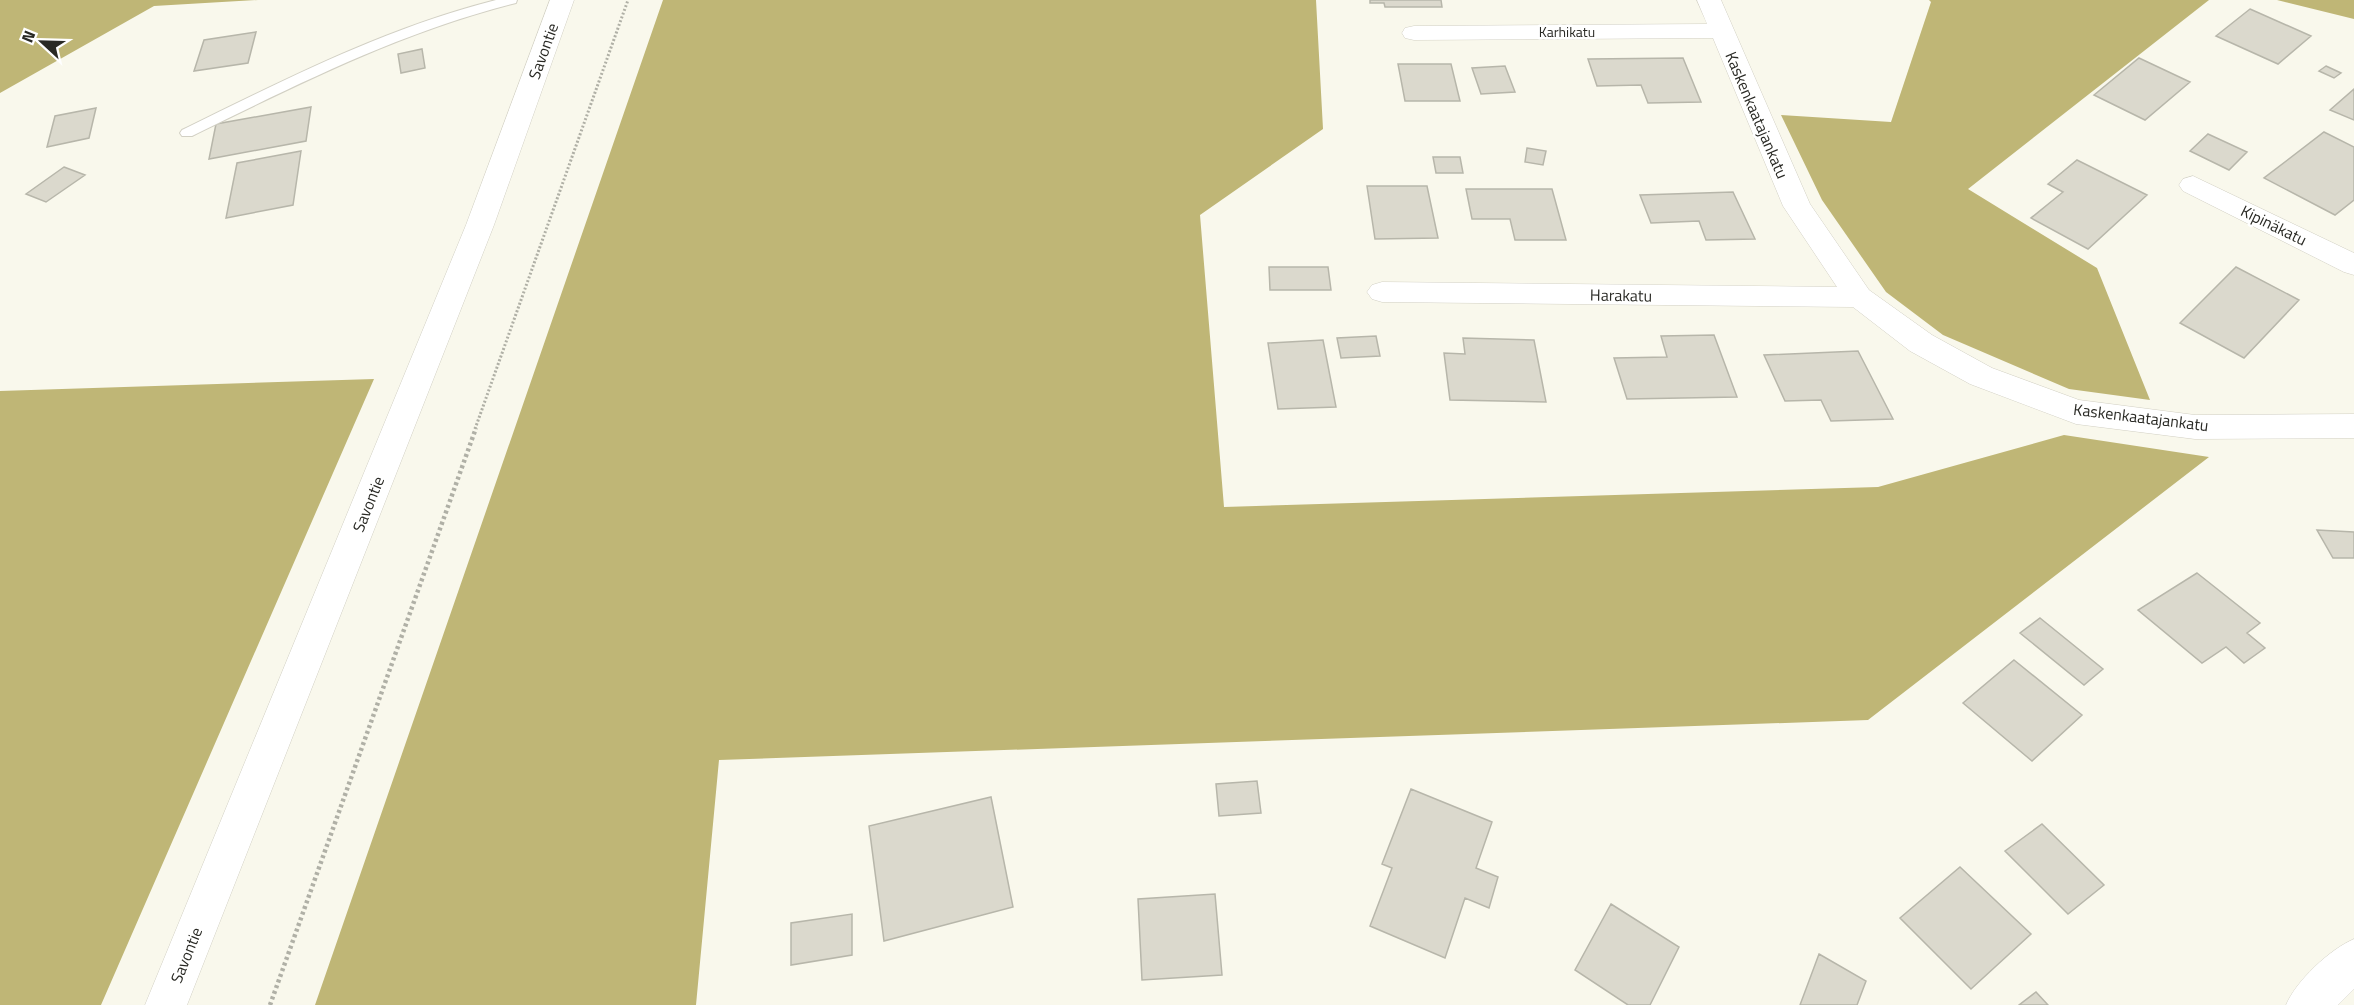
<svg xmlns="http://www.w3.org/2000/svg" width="2354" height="1005" font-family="'Titillium Web',sans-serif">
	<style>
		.forest { fill: #bfb676 }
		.building { fill: #dbd9cd; stroke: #b7b6aa; stroke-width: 1.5 }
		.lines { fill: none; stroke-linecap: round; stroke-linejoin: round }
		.service-casing { stroke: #d2d0c4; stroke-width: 2 }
		.minor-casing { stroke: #d2d0c4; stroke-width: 1 }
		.secondary-casing { stroke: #d2d0c4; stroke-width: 1 }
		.path-far1 { stroke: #b0b0a6; stroke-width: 3; stroke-dasharray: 2 2; stroke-linecap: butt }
		.path { stroke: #b0b0a6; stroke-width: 4.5; stroke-dasharray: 3 3; stroke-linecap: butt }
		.service { fill: #fff; fill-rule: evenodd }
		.minor { fill: #fff; fill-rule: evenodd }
		.secondary { fill: #fff; fill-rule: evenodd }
		.labels { text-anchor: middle; stroke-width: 5; stroke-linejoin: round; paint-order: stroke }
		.far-street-label { font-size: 14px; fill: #292924; stroke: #fff }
		.street-label { font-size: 16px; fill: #292924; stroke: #fff }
	</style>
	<rect width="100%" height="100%" fill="#f9f8ec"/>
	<path class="forest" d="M0 0H258L154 6 0 93Z
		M663 0H1316L1323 129 1200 215 1224 507 1878 487 2064 435 2209 457 1868 720 719 760 696 1005H315Z
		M1929 0H2209L1968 189 2097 268 2150 400 2069 389 1943 335 1886 292 1822 200 1781 115 1891 122 1931 2Z
		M2277 0H2354V19Z
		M374 379 101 1005H0V391Z"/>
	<path class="building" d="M1370 0H1441L1442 7H1385L1384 3H1370Z
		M2250 9 2311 36 2278 64 2216 36Z
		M256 32 248 63 194 71 204 40Z
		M422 49 425 68 401 73 398 54Z
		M1683 58 1701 102 1648 103 1641 85 1597 86 1588 59Z
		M2139 58 2190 82 2145 120 2094 95Z
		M1398 64H1451L1460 101H1405Z
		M1505 66 1515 92 1481 94 1472 68Z
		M2326 66 2341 73 2334 78 2319 71Z
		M2354 89V120L2330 110Z
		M311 107 306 141 209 159 216 124Z
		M96 108 89 138 47 147 55 116Z
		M2324 132 2354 147V200L2335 215 2264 178Z
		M2208 134 2247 152 2229 170 2190 151Z
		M1527 148 1546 151 1543 165 1525 162Z
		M301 151 293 205 226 218 237 163Z
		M1433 157H1460L1463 173H1436Z
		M2077 160 2147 195 2088 249 2031 218 2063 192 2048 184Z
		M64 167 85 175 46 202 26 194Z
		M1367 186H1427L1438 238 1375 239Z
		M1466 189H1552L1566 240H1515L1510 219H1472Z
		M1733 192 1755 239 1706 240 1699 221 1651 223 1640 195Z
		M1269 267H1328L1331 290H1270Z
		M2236 267 2299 300 2244 358 2180 323Z
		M1714 335 1737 397 1627 399 1614 358 1667 357 1661 336Z
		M1376 336 1380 356 1341 358 1337 338Z
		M1463 338 1534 340 1546 402 1450 400 1444 353 1465 354Z
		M1323 340 1336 407 1278 409 1268 343Z
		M1858 351 1893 419 1831 421 1821 400 1785 401 1764 355Z
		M2317 530 2354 532V558H2333Z
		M2197 573 2260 623 2247 633 2265 648 2244 663 2226 647 2202 663 2138 610Z
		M2040 618 2103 669 2084 685 2020 633Z
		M2014 660 2082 715 2032 761 1963 703Z
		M1257 781 1261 813 1219 816 1216 784Z
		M1411 789 1492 822 1476 868 1498 877 1489 908 1465 898 1445 958 1370 926 1392 868 1382 864Z
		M991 797 1013 907 884 941 869 826Z
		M2042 824 2104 885 2068 914 2005 851Z
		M1960 867 2031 934 1971 989 1900 918Z
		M1215 894 1222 975 1142 980 1138 899Z
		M1611 904 1679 947 1650 1005H1628L1575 970Z
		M852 914V955L791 965V923Z
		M1819 954 1866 981 1857 1005H1800Z
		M2036 992 2048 1005H2019Z"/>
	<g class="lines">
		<defs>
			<path id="service" d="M496 0H517L516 3C401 32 298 84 192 136H182L180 133 182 130C284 80 385 28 496 0Z"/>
			<path id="minor" d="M1697 0H1721L1810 204 1869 290 1932 335 1992 368 2079 400 2195 415 2354 414V438L2195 439 2076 424 1970 384 1910 351 1853 307 1382 302 1372 299 1367 292 1372 285 1382 282 1837 287 1783 206 1713 38 1414 40 1405 38 1402 33 1405 28 1414 26 1707 24Z
				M2193 176 2354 253V275L2344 272 2183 191 2179 185 2183 179Z
				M2354 939V989L2338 1005H2286C2296 981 2330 949 2354 939Z"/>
			<path id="secondary" d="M550 0H574L494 225 187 1005H145L466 225Z"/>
		</defs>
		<use href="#service" class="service-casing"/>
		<use href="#minor" class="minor-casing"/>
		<use href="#secondary" class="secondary-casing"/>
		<path class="path-far1" d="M475 429 628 0"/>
		<path class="path" d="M270 1005 476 428"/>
		<use href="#service" class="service"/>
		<use href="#minor" class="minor"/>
		<use href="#secondary" class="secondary"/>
	</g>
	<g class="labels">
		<g class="far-street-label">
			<text x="1567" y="37">Karhikatu</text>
		</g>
		<g class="street-label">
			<text transform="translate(543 51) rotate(-70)" y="6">Savontie</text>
			<text transform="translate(1757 115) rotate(67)" y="6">Kaskenkaatajankatu</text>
			<text transform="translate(2274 225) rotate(26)" y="6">Kipinäkatu</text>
			<text transform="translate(1621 295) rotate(1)" y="6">Harakatu</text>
			<text transform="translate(2141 417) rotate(7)" y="6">Kaskenkaatajankatu</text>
			<text transform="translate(368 504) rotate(-68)" y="6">Savontie</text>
			<text transform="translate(186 955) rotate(-68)" y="6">Savontie</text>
		</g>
	</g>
	<g transform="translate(42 42) rotate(292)" stroke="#ffffff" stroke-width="4.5" paint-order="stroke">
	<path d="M0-4.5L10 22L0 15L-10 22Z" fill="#292924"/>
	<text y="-9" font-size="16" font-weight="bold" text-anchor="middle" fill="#292924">N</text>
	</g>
</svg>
